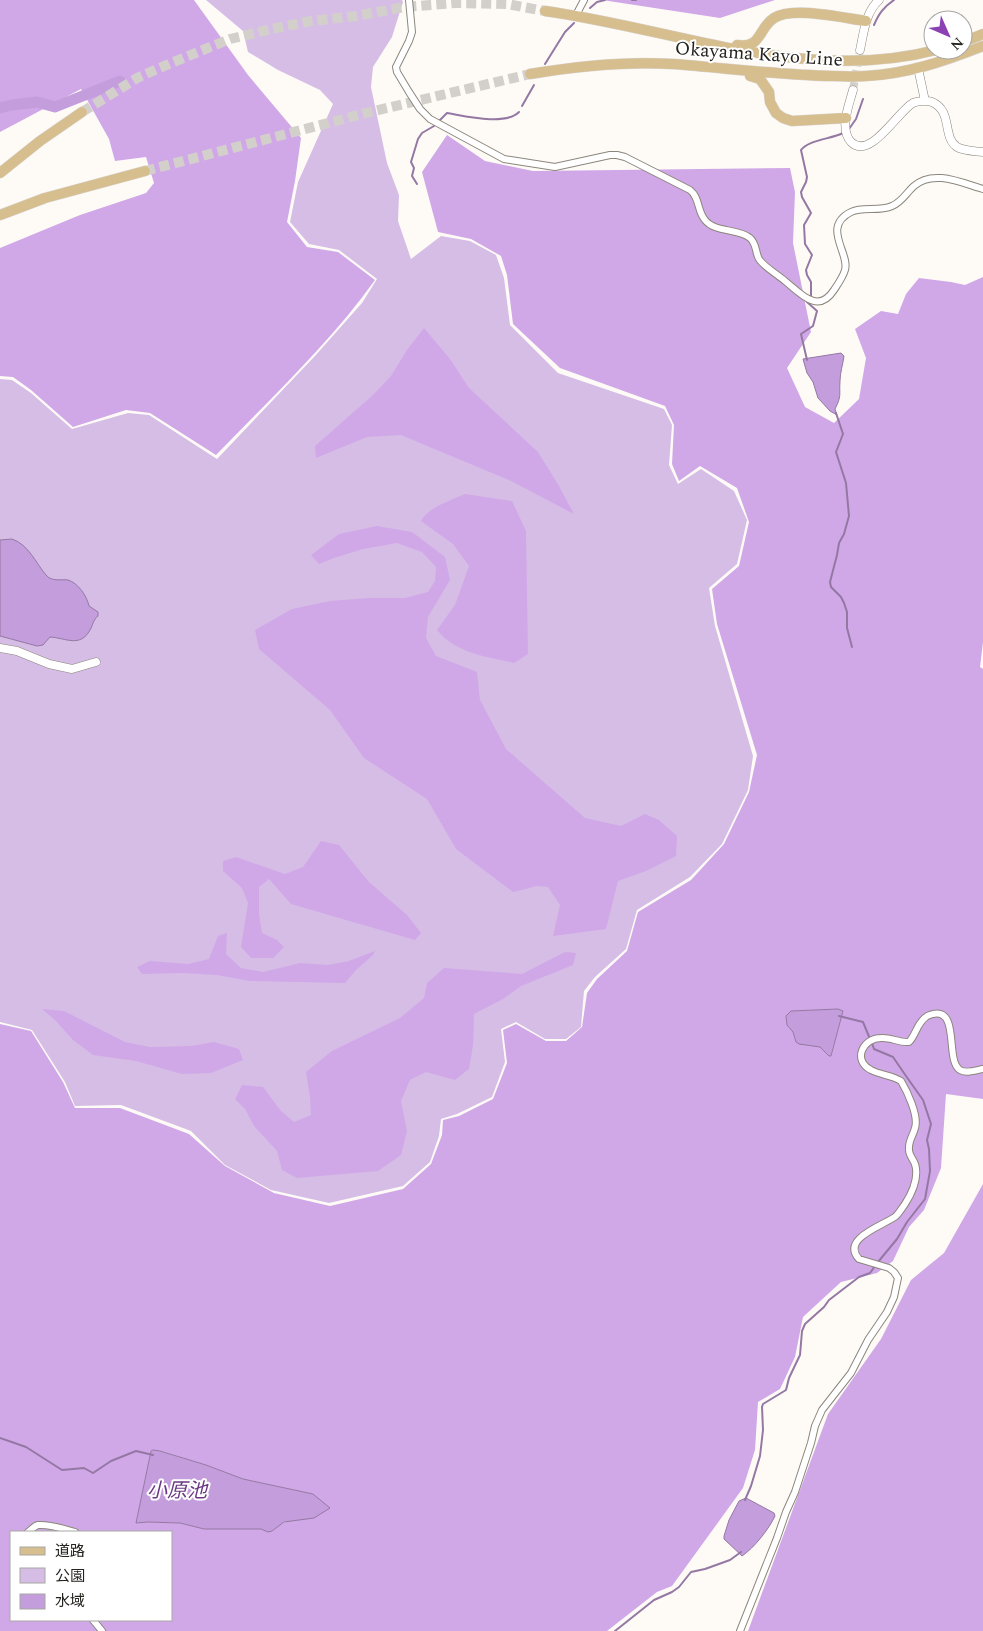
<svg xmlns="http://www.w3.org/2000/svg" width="983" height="1631" font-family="Spectral,'Noto Sans JP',serif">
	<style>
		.green { fill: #d6bde6 }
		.forest { fill: #d0a8e8; fill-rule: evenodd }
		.water { fill: #c49ddc; stroke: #9478a3 }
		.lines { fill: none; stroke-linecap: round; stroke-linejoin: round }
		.stream { stroke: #9478a3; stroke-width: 2 }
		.river { stroke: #c49ddc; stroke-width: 11 }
		.tertiary-tunnel { stroke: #d3d0cc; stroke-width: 8; stroke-dasharray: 8 4; stroke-linecap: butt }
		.primary-tunnel { stroke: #d3d0cc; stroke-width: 10; stroke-dasharray: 10 5; stroke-linecap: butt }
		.minor-casing { stroke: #8c867c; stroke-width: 8 }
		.tertiary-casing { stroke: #8c867c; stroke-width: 9 }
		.primary-casing { stroke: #d8d7d6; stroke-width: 11 }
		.minor { stroke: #fff; stroke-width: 6 }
		.tertiary { stroke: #fff; stroke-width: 8 }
		.primary { stroke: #d7be8e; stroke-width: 10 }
		.labels { text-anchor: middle; stroke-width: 4; stroke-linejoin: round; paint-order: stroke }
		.street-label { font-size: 19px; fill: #25231e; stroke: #fff }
		.water-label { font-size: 20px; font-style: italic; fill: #693883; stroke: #fff }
	</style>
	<rect width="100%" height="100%" fill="#fefbf7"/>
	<path class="green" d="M206 0H402L403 2 392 37 373 67 371 87 387 163 399 195 398 221 411 259 441 236 470 241 496 255 504 278 510 325 558 373 664 409 672 425 669 465 678 484 701 469 734 491 747 520 737 564 709 588 715 626 753 756 748 790 722 844 690 877 637 910 626 949 595 977 584 991 581 1027 566 1039H545L516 1022 501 1029 505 1062 492 1097 457 1114 441 1119 439 1136 430 1162 403 1186 329 1203 271 1190 225 1165 191 1131 121 1105 75 1106 65 1082 32 1030 0 1022V379L12 380 31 393 72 429 128 413 149 415 217 459 314 357 362 303 377 279 339 250 309 244 290 222 298 182 333 104 320 90 278 70 248 52 243 31Z"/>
	<path class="forest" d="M0 0H194L248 75 301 138 295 181 287 222 307 247 338 252 375 280C330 343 270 399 216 455L150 413 126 410 73 427 31 390 13 377 0 376V248L80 215 146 193 154 183 146 157 115 161 109 139 81 89 0 132Z
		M602 0H775L720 18Z
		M447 135 485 161 533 171 790 168 795 192 793 243 811 332 787 368 805 407 834 423 859 399 866 358 855 329 881 311 898 314 906 294 919 278 951 282 965 285 983 277V642L980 667 983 669V1099L946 1094 941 1168 924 1210 909 1227 893 1261 877 1273 841 1282 803 1317 795 1357 780 1389 758 1402 755 1450 743 1488 672 1586 657 1592 607 1631H0V1024L31 1031 63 1082 75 1108H120L189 1134 225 1166 274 1193 330 1206 403 1189 431 1164 442 1135 443 1120 459 1116 493 1099 507 1063 503 1030 516 1024 546 1041H566L582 1027 587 993 597 979 627 951 638 912 691 880 724 844 749 792 757 755 717 624 712 589 739 566 749 522 737 488 700 466 679 481 672 464 674 425 665 406 560 368 513 324 507 275 501 256 471 239 438 232 422 172ZM838 1009 843 1011 831 1056H829L821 1047 796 1042 793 1032 787 1025 786 1016 791 1011ZM153 1450 161 1451 206 1465 243 1479 313 1494 314 1518C305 1519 295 1519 286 1522 273 1525 277 1535 261 1529H204L180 1523 148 1522 136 1523 151 1451ZM11 1532H171V1620H11Z
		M424 328 450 359 469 388 538 452 559 486 574 514 511 481 401 435 367 437 316 458 315 446 373 395 391 376 407 350Z
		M465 494 512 501 526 531 528 654 514 663C485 656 457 654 437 630L455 605 469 566 453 544 421 521C428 507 452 500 465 494Z
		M377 526 412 532 445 557 450 580 428 617 426 638 436 656 477 672 480 700 506 749 585 818 621 826 645 814 659 820 677 836 676 856 646 871 618 881 606 929 553 936 560 905 548 887 537 886 513 892 456 849 427 799 364 758 330 710 259 649 255 630 292 609 330 601 369 598H405L428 592 435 581 436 567 422 552 397 543 363 549 334 558 319 564 311 555 339 534Z
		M321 841 339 845 369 882 407 915 421 933 415 940 291 904 269 879 259 887V914L262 933 277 940 284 947 273 958H251L241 947 248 903 242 888 223 871V861L236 857 285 874 303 867Z
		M227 933 226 954 241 968 263 972 300 963 328 965 349 961 375 951 373 955 356 970 345 983 250 981 217 975 182 973 142 974 137 967 150 961 188 964 209 959 218 936Z
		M565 952 576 953 573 965 521 986 503 999 474 1014 473 1045 469 1069 455 1080 426 1072 410 1080 401 1101 407 1131 401 1155 378 1171 297 1178 282 1170 277 1151 254 1126 245 1109 235 1099 242 1085 263 1087 281 1111 294 1122 311 1115 310 1097 306 1072 332 1051 400 1018 424 998 427 983 444 968 522 974Z
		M42 1009 64 1011 125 1042 150 1047 191 1046 214 1042 239 1049 243 1060 211 1073 182 1074 136 1061 93 1055 73 1040 55 1020Z
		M983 1184V1631H748L828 1414 881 1339 911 1280 944 1253Z"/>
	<path class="water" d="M841 353 844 356C843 364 840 373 840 381 839 396 842 395 835 409L837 415 830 411 818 398 813 382 807 373 803 359Z
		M12 539C29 545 35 562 46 575 52 582 60 579 68 580 78 583 87 596 89 606L98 612V616C93 620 93 625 90 630 80 648 66 638 50 637L43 645 37 646 0 636V540Z
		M838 1009 843 1011 831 1056H829L820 1047 799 1044 796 1042 793 1032 787 1025 786 1016 791 1011Z
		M153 1450 160 1451 206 1465 243 1479 313 1494 330 1508 314 1518 284 1522 272 1531 268 1532 261 1529H204L180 1523 148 1522 136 1523 151 1451Z
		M746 1498 774 1513 775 1516C769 1529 754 1548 742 1556L724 1539V1536L729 1520 739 1501Z"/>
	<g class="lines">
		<path class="stream" d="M632 0H636
			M590 8 597 2 605 0
			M874 25C879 13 884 7 894 0
			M545 64 565 32 574 23
			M522 106 534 85
			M439 121 447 113C465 116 505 126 519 112
			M849 129 856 119 863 99
			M417 184 412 176 414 168 411 162 418 139 422 133 434 126
			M811 296V282L807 275 806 270 812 255 805 244 804 225 811 213 802 197 801 192 806 182 807 177 801 150C808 140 831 139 843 133
			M807 360 801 334 813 326 817 311 807 302
			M836 413 843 434 836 452 846 483 849 516 844 534 839 543 837 555 830 582 831 587 841 597 844 603 847 612V628L852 647
			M839 1016 863 1022 870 1039
			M872 1043 874 1049 893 1057 906 1076 923 1100 931 1124 927 1140 929 1149 930 1171 925 1199 907 1222 897 1239 878 1262
			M0 1438 26 1447 62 1470 84 1468 93 1473 111 1461 136 1451 153 1455
			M745 1500 751 1486 760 1456 763 1430 762 1407 763 1404 786 1390 789 1378 800 1355 802 1331 805 1324 824 1307 829 1300 859 1277 870 1273 875 1266
			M615 1631 654 1600 672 1592 679 1587 691 1572 705 1569 730 1560 741 1552"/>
		<path class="river" d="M0 108 12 105 37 102 55 107 120 81"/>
		<path class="tertiary-tunnel" d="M853 90 860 50"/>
		<path class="primary-tunnel" d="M82 112 139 77 171 63 230 39 272 29 311 21 356 16 404 7 456 3 507 4 545 11
			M145 171 370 112 530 74"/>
		<defs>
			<path id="minor" d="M409 0 412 32 409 41 396 67 397 72 409 92 420 109 430 119 504 159 555 167 610 155H617L625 157 690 190C700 198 697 211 705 220 715 233 738 228 750 238 757 244 755 252 759 259 764 267 777 274 785 281 800 293 818 315 834 290 838 284 843 277 845 270 850 253 821 227 851 212 862 206 879 212 892 206 902 202 907 192 914 186 933 169 962 183 983 189
				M576 15 584 0
				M28 1532C31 1530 34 1526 38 1525 50 1524 64 1529 75 1532
				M93 1620 102 1631
				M740 1631 777 1538 786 1512 795 1492 811 1443 815 1426 822 1410 851 1373 868 1340 887 1312 894 1297 898 1278 894 1272 889 1268 859 1259C840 1238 885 1225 896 1216 899 1213 902 1208 905 1204 912 1193 919 1177 915 1164 913 1159 909 1155 909 1150 908 1141 913 1136 915 1128 919 1116 907 1091 901 1081 892 1075 880 1075 871 1070 852 1060 863 1038 881 1038 891 1037 899 1043 909 1042 916 1035 917 1023 926 1017 928 1015 930 1015 933 1014 960 1008 945 1061 960 1070 966 1074 977 1070 983 1069"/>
			<path id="tertiary" d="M860 50C864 32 865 13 879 0
				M918 68 925 101
				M853 90C849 105 839 129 851 142 870 161 898 111 913 103 918 101 927 100 932 102 953 111 942 137 957 147 964 151 975 151 983 152
				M0 648 17 651 49 664 72 669 96 662"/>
			<path id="primary" d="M545 11C675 29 805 84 936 50
				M963 42 983 34
				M737 45C762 49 758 28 774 18 793 6 843 18 866 21
				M530 74C577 66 625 61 673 64 726 68 779 75 832 76 843 76 855 77 866 76 907 74 945 61 983 46
				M750 76 760 79 769 92 770 102 776 113 783 118 792 121 846 118
				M0 173 40 141 82 112
				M0 215 45 198 145 171"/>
		</defs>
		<use href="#minor" class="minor-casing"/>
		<use href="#tertiary" class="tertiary-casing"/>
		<use href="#primary" class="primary-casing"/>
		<use href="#minor" class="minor"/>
		<use href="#tertiary" class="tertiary"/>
		<use href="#primary" class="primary"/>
	</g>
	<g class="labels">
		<g class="street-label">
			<text transform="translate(759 53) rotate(4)" y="7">Okayama Kayo Line</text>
		</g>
		<g class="water-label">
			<text x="177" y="1497">小原池</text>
		</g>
	</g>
	<rect x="10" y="1531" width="162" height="90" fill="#ffffff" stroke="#a8a7a5"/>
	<rect x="20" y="1547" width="25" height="8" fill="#d7be8e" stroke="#a8a7a5"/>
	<text x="55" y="1556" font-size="15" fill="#25231e">道路</text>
	<rect x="20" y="1568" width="25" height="15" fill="#d6bde6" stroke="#a8a7a5"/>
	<text x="55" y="1581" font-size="15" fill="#25231e">公園</text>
	<rect x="20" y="1594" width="25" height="15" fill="#c49ddc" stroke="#a8a7a5"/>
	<text x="55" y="1606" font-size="15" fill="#25231e">水域</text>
	<g transform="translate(948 35) rotate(135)"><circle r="24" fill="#ffffff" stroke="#a8a7a5"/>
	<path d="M0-4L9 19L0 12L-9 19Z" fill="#8c41b2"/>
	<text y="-8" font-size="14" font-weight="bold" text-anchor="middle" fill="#25231e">N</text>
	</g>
</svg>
